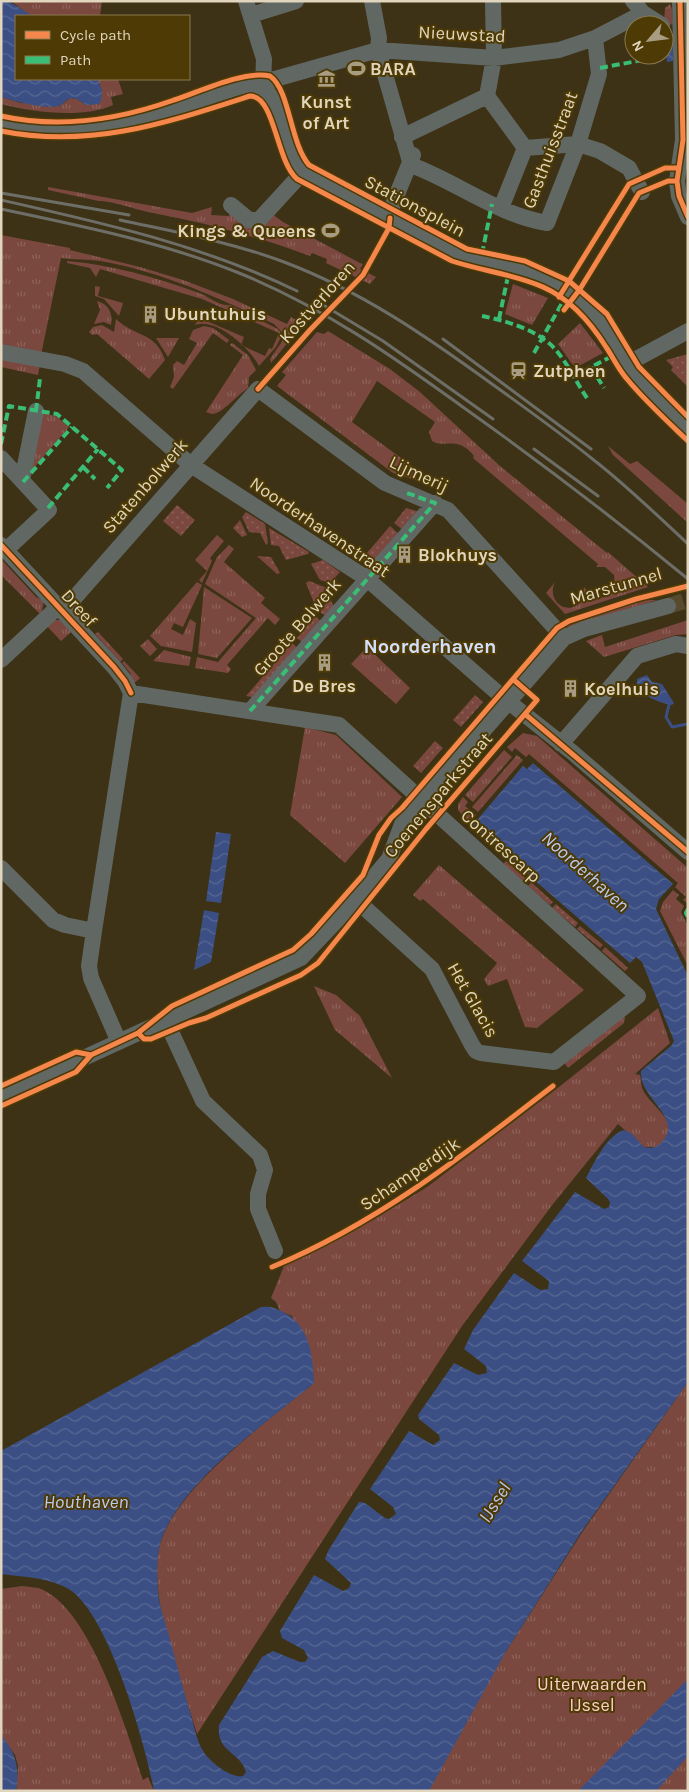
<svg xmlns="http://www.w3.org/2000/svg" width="689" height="1792" font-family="Karla,sans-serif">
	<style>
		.grass { fill: url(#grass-tufts) }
		.garden { fill: url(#garden-dots) }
		.water { fill: url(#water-waves) }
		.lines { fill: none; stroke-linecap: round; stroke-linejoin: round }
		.stream { stroke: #3b4f84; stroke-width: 3 }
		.minor-tunnel { stroke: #564b2e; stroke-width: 16; stroke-dasharray: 16 8; stroke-linecap: butt }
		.minor { stroke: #616864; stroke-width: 16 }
		.rail { stroke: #6d6e67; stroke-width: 3 }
		.quiet { stroke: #3abd76; stroke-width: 4; stroke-dasharray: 8 4; stroke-linecap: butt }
		.cycleway-casing { stroke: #4e3a04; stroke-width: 8 }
		.cycleway { stroke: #f5874c; stroke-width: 5 }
		.labels { text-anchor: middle; stroke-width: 4; stroke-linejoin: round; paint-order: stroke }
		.street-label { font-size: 18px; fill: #e1d6bd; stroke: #4e3a04 }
		.poi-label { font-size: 18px; font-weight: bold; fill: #e1d6bd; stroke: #4e3a04; text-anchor: start }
		.park-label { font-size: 18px; fill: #fdcfc9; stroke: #4e3a04 }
		.water-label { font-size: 19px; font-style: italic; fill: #bacaee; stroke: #4e3a04 }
		.quarter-label { font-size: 20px; font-weight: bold; fill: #d3dffb; stroke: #4e3a04 }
	</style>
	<defs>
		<pattern id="grass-tufts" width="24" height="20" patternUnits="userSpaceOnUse" patternTransform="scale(1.25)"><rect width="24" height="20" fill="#7a483f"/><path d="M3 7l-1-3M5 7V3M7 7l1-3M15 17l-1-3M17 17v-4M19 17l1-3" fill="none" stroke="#8d6259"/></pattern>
		<pattern id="garden-dots" width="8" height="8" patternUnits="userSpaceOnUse" patternTransform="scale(1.25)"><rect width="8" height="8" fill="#7a483f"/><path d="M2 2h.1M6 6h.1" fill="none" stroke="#8d6259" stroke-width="1.8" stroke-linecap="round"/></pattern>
		<pattern id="water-waves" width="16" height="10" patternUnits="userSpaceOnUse" patternTransform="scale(1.25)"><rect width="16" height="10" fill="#3b4f84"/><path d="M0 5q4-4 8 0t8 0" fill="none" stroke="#576893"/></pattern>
	</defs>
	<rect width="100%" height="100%" fill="#3d3215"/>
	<path class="grass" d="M11 1H102L100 16H35L28 14Z
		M670 4 672 9 673 25 664 22 665 8Z
		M98 79H118L123 94 111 97 113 105C83 119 32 112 1 104V97L21 103 60 106 70 98 77 99 86 105 102 91Z
		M48 187 192 213 212 207 211 215 229 216 230 209 237 215 272 214 283 222 360 263 363 264 360 269 376 277 370 284 326 263 327 259 312 253 310 256C259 237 206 223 153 213 141 211 109 200 99 201L48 190Z
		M1 235 70 248V250L140 267 183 280 233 299 287 324 291 317 303 324 271 363 270 359 281 343 284 334 274 324C219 298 160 271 100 261 87 259 74 260 61 258L41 355 1 348Z
		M67 261C113 265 155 277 199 293 208 296 220 307 230 305L278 329 282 335 276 347 259 366C250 348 216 317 195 325L198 320 202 319 244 337 241 345 265 356 269 348 272 349 279 333 202 299 100 269 96 277 90 268 67 263Z
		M513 284 548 298 532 325 505 314Z
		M95 286 100 287 98 296 123 303 119 316 104 299 95 296Z
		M97 301C109 304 113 314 111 325L104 322 94 324 100 310Z
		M116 319C136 338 155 331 165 360L149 379 97 334 92 335 89 332 93 327 102 325 114 332Z
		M580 323 603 353 575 368 558 344Z
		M204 326 213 328 229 340 227 343 213 333 173 389 170 387 174 377 173 365 177 361 184 365 197 343 189 339 193 330Z
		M328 331 390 369 420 392 500 466 607 553 608 552 648 587 565 614 546 593 555 582C546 600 566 618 582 601L584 587 593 598 608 597 615 587 614 575 605 567H596L598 564 473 458 474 456C457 435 446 449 432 441L429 432 435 422 377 381 352 422 416 469 412 475 418 481 393 473 277 386 286 375 282 372 317 332 324 334Z
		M156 338H179L168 357Z
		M232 343 248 355 256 370 249 377 248 388C237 395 222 414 212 414L206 412 243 355 230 345Z
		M1 356 40 364 38 375 1 367Z
		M38 412 56 416 69 427 26 477Z
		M608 446 630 464 637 461 688 504V523L613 455Z
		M217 535 224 541 210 558 212 561 202 583 199 580 207 571 195 560Z
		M229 545 234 549 224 562 265 598 261 603 280 619 275 625 268 618 227 665 231 669 228 673 195 668 197 657 218 662 256 618 205 584 217 557Z
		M1 559 36 597 44 601 41 615 1 575Z
		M197 582 202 585 183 627 174 623 171 629 183 635 190 619 196 623 192 652 161 646 150 636Z
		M204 587 252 618 217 658 198 654Z
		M644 600H657C641 605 576 632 564 627Z
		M49 620H61L71 632 61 641 45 624Z
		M688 620V634L676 635 604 657 586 641 602 635 605 647Z
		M98 632 123 659 120 662 95 634Z
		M148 639 157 649 150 656 140 646Z
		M367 647 410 688 396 704 351 664Z
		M164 650 191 657 189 666 153 661Z
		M124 661 140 678 132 685 129 679 131 674 122 663Z
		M305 727 336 735 402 797 345 863 290 815Z
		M523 733 537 736 688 868V904L683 900 686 897 675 887 678 883 529 754 526 757 515 748 512 752 507 747Z
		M504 750 512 757 473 802 465 795Z
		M517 755 523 760 478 812 472 807Z
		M463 797 468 802 465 806 476 815 469 823 458 810V804Z
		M439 865 584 990 537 1028 525 1027 507 979 488 986 484 979 497 963 423 899 420 901 413 895Z
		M673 890 679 895 676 899 684 906 681 912 688 926V966L660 911 663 902Z
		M314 986 336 995 360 1016 392 1078 335 1030Z
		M658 1008 670 1043 635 1074 640 1075C641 1079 641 1084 642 1088 650 1108 689 1125 656 1147H644L618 1124 553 1204 462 1326 197 1734C182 1682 151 1608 158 1554 165 1495 269 1420 314 1383L292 1316 280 1311 276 1302 271 1298 284 1266 373 1220 427 1187 559 1087Z
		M625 1014 624 1023 568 1068 563 1061Z
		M688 1382V1791H403L477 1669 505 1653 583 1531Z
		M22 1586C28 1587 36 1587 41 1589 91 1609 127 1732 143 1780L148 1777 154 1791H16L18 1766 15 1755 1 1735V1589Z"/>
	<path class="garden" d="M688 354V387L671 370 673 367 666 360Z
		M177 505 195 520 181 536 163 521Z
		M406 508 420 512 404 531 394 523Z
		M246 512 265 524 268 543 266 545 260 533 249 532 242 517Z
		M240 520 247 535 242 537 233 528Z
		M311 521 314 523 313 525 332 536 329 539 307 525Z
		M390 526 400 535 373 567 361 560Z
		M269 528 309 552 308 554 286 560 279 546 271 545Z
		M257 556 271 557 280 573 277 574Z
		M323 560 340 572 330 583 320 580 311 564Z
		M309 581 327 588 314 603 306 583Z
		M330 599 336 610 328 618 319 611Z
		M315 616 323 623 305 645 297 638Z
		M292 643 300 650 258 698 246 696Z
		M475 695 483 702 461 727 453 720Z
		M435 741 443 748 421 773 413 766Z
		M506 861 528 880 525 884 503 864Z
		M531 882 553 902 550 905 528 886Z
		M556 904 578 923 575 927 552 908Z
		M580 926 603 945 600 948 577 929Z
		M605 947 628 968 625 971 602 951Z"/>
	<path class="water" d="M1 1C15 1 22 12 35 16H16V79H98L102 91 101 101 99 104 86 105 77 99 70 98C66 100 64 103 61 105 49 111 14 101 1 97Z
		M664 37 673 40V61L667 62Z
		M647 675 652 682 662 684 674 703 672 705C660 703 635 695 637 679Z
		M533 763 673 884 659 899 656 909 688 976V1382L582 1531 505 1653 429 1791H154C146 1746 107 1606 65 1587 45 1577 23 1577 1 1574V1451L261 1307C271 1306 275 1308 283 1312 310 1325 313 1357 314 1383 266 1423 187 1478 163 1535 156 1552 157 1573 158 1591 159 1605 164 1619 168 1632 175 1659 182 1685 190 1712 194 1724 196 1740 203 1751 209 1761 231 1779 243 1776L246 1772C240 1751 216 1753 219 1725L262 1657 273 1651 300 1662H305L308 1658 304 1650 282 1638 280 1631 314 1575 343 1591 349 1588 351 1583 325 1559 328 1551 359 1502 365 1503 385 1518 389 1519 396 1514 393 1507 370 1489 409 1431 433 1445 440 1440 439 1435 419 1419 418 1415 454 1363 478 1375 487 1373 486 1366 464 1349 473 1330 514 1273 540 1290 548 1289 549 1281 522 1261 575 1192 604 1209 609 1207 610 1202 608 1199 586 1178C594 1163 606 1136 624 1130L631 1133 644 1147C652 1149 657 1147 662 1142 684 1117 638 1098 641 1071L671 1046 674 1041 642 962 636 957 630 963 472 826 523 766 527 769Z
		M216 832 231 834 221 903 206 901Z
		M204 910 219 913 211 962 194 970Z
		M688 1679V1756L656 1791H578Z
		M1 1735C16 1753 20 1768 16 1791H1Z"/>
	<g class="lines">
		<path class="stream" d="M669 705 666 717 672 727 688 724"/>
		<path class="minor-tunnel" d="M668 606 688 600"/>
		<path class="minor" d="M246 1 264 59 263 86
			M372 1 379 38 378 50 411 165
			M493 1 494 58 487 96 525 148
			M633 1 643 13 662 25
			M680 1 683 140 677 181 679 196 688 217
			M251 15 296 1
			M263 86 275 79 378 50 494 58 559 50 595 38 643 13
			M1 124C19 127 36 131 54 132 121 133 183 103 246 85 283 79 282 147 303 172L455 253 476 260 515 268 556 283 570 292 605 326 636 377 688 429
			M402 137 487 96
			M525 148 578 144 600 151 629 168 642 192
			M411 165C457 182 498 215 547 223L578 144 599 74 595 38
			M231 205 249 220H259L303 172
			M501 208 525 148
			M390 218 391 209 413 155
			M1 352 65 364 83 371 191 465 366 578 500 695 572 752 688 852
			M627 364 688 331
			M1 458 49 510 6 550
			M22 480 36 411
			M1 545 114 667 125 681 131 693 94 931
			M63 611 258 389 385 483 448 510 564 638
			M1 660 59 606
			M131 693 339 725 638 996 554 1062 481 1053 476 1051 472 1045 432 969 355 899
			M250 711 435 503
			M561 744 637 656 676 644 688 646
			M1 868 53 920 65 925 94 931 89 966 91 978 119 1042
			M166 1021 203 1101 260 1155 265 1170 258 1194V1209L275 1251
			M1 1096 301 958 340 917 389 859 402 824 564 638 584 629 668 606"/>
		<path class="rail" d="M1 193 129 215
			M1 200C103 223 202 245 297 291
			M1 209C82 226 162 242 239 273 323 307 394 357 467 410 543 464 616 520 688 579
			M120 220C175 232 231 242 284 262 361 291 426 336 492 384 527 409 562 434 595 461 627 486 658 516 688 544
			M325 306 383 341 493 419
			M443 339 591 449
			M534 449 598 496"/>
		<path class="quiet" d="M600 68 659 57
			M482 254 492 204
			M482 316C507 321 538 330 555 349 568 364 576 382 587 398
			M499 319 508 276
			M534 353 562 303
			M591 367 604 388
			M573 377 612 356
			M36 411 40 378
			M1 444 9 406 57 414 122 470 107 488
			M83 467 95 479
			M23 482 72 427
			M48 508 98 449
			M250 711 435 503 407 493
			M688 909 686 913 688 918"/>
		<defs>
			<path id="cycleway" d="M680 1 683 140 677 181 679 196 688 217
				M1 116C60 129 118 120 174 100 199 92 244 70 270 76 290 90 290 143 309 165L467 249 525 261 569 281 607 314 639 367 688 417
				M1 131C90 149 166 123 250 96 275 96 276 161 297 179L452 261C482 271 514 274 543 287 570 299 591 323 606 347 613 357 618 369 627 379 645 401 667 421 688 441
				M559 297 629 184 665 168H679
				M564 310 580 289 639 193 668 181H677
				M258 389 310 330 363 275 389 228 390 218
				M1 545 114 667 125 681 131 693
				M525 714 688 852
				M138 1033 144 1039H151L189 1023 206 1018 301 975 318 963 426 829 537 700 514 680
				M1 1086 76 1052 91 1055
				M1 1106 76 1072 91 1055 138 1033 172 1006 293 950 311 934 363 875 379 835 391 818 402 808 557 628 569 621 636 599 688 586
				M272 1267C376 1224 464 1155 553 1086"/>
		</defs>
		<use href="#cycleway" class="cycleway-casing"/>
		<use href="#cycleway" class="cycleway"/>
	</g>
	<defs>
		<symbol id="stadium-bare" viewBox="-9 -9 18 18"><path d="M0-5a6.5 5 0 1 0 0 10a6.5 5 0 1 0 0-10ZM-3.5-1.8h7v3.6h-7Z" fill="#a89d82" stroke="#4e3a04" stroke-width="2.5" paint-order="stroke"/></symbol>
		<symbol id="museum-bare" viewBox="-9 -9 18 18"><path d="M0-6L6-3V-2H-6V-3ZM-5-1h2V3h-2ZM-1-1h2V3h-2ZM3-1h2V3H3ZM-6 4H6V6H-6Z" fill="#a89d82" stroke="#4e3a04" stroke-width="2.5" paint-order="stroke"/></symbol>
		<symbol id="building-bare" viewBox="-9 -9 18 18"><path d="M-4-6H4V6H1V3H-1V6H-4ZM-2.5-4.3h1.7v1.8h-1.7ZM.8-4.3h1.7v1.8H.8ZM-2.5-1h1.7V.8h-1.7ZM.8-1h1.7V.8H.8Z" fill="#a89d82" stroke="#4e3a04" stroke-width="2.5" paint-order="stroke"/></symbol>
		<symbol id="station-bare" viewBox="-9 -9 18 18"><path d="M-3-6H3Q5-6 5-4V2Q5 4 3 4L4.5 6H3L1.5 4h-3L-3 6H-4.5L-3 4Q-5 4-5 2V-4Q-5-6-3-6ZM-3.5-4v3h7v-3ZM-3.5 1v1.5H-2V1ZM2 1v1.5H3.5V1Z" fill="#a89d82" stroke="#4e3a04" stroke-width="2.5" paint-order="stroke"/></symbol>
	</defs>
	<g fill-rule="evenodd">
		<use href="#stadium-bare" x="344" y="56" width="25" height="25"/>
		<use href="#museum-bare" x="314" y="66" width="25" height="25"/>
		<use href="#stadium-bare" x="318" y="218" width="25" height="25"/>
		<use href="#building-bare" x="138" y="302" width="25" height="25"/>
		<use href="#station-bare" x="506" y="358" width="25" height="25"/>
		<use href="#building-bare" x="392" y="542" width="25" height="25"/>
		<use href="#building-bare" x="312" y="650" width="25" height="25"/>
		<use href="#building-bare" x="558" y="676" width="25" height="25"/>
	</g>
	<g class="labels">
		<g class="street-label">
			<text transform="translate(462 34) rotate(3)" y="6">Nieuwstad</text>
			<text transform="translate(550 150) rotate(-69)" y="6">Gasthuisstraat</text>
			<text transform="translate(415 206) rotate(28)" y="6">Stationsplein</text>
			<text transform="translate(317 302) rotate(-48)" y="6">Kostverloren</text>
			<text transform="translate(419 474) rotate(25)" y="6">Lijmerij</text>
			<text transform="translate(145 486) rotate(-49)" y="6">Statenbolwerk</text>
			<text transform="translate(320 527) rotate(34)" y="6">Noorderhavenstraat</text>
			<text transform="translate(616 586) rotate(-16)" y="6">Marstunnel</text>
			<text transform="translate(79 608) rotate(48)" y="6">Dreef</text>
			<text transform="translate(297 627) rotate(-49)" y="6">Groote Bolwerk</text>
			<text transform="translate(438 795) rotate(-50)" y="6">Coenensparkstraat</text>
			<text transform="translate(501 846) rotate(42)" y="6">Contrescarp</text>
			<text transform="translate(473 1000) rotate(60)" y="6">Het Glacis</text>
			<text transform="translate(410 1174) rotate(-34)" y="6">Schamperdijk</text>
		</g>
		<g class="poi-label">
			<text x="370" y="75">BARA</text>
			<text x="326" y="108" text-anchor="middle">Kunst<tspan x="326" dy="21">of Art</tspan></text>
			<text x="316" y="237" text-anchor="end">Kings &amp; Queens</text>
			<text x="164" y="320">Ubuntuhuis</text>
			<text x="533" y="377">Zutphen</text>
			<text x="418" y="561">Blokhuys</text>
			<text x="324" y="692" text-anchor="middle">De Bres</text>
			<text x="584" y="695">Koelhuis</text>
		</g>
		<g class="park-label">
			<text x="592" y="1690">Uiterwaarden<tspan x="592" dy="21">IJssel</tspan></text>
		</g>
		<g class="water-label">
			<text transform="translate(586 871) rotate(42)" y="7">Noorderhaven</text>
			<text x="86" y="1508">Houthaven</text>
			<text transform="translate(494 1502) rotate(-58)" y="7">IJssel</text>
		</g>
		<g class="quarter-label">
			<text x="430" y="653">Noorderhaven</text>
		</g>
	</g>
	<rect width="689" height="1792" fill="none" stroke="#e1d6bd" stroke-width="5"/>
	<rect x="15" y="15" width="175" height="65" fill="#4e3a04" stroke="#89784e"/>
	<rect x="25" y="31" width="25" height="8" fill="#f5874c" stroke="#89784e"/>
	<text x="60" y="40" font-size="15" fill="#e1d6bd">Cycle path</text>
	<rect x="25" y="56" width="25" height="8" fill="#3abd76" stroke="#89784e"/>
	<text x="60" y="65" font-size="15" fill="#e1d6bd">Path</text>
	<g transform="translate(649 40) rotate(242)"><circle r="24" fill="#4e3a04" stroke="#89784e"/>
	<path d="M0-4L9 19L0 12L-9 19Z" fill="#a89d82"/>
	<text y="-8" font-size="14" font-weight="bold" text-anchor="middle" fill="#e1d6bd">N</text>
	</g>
</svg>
